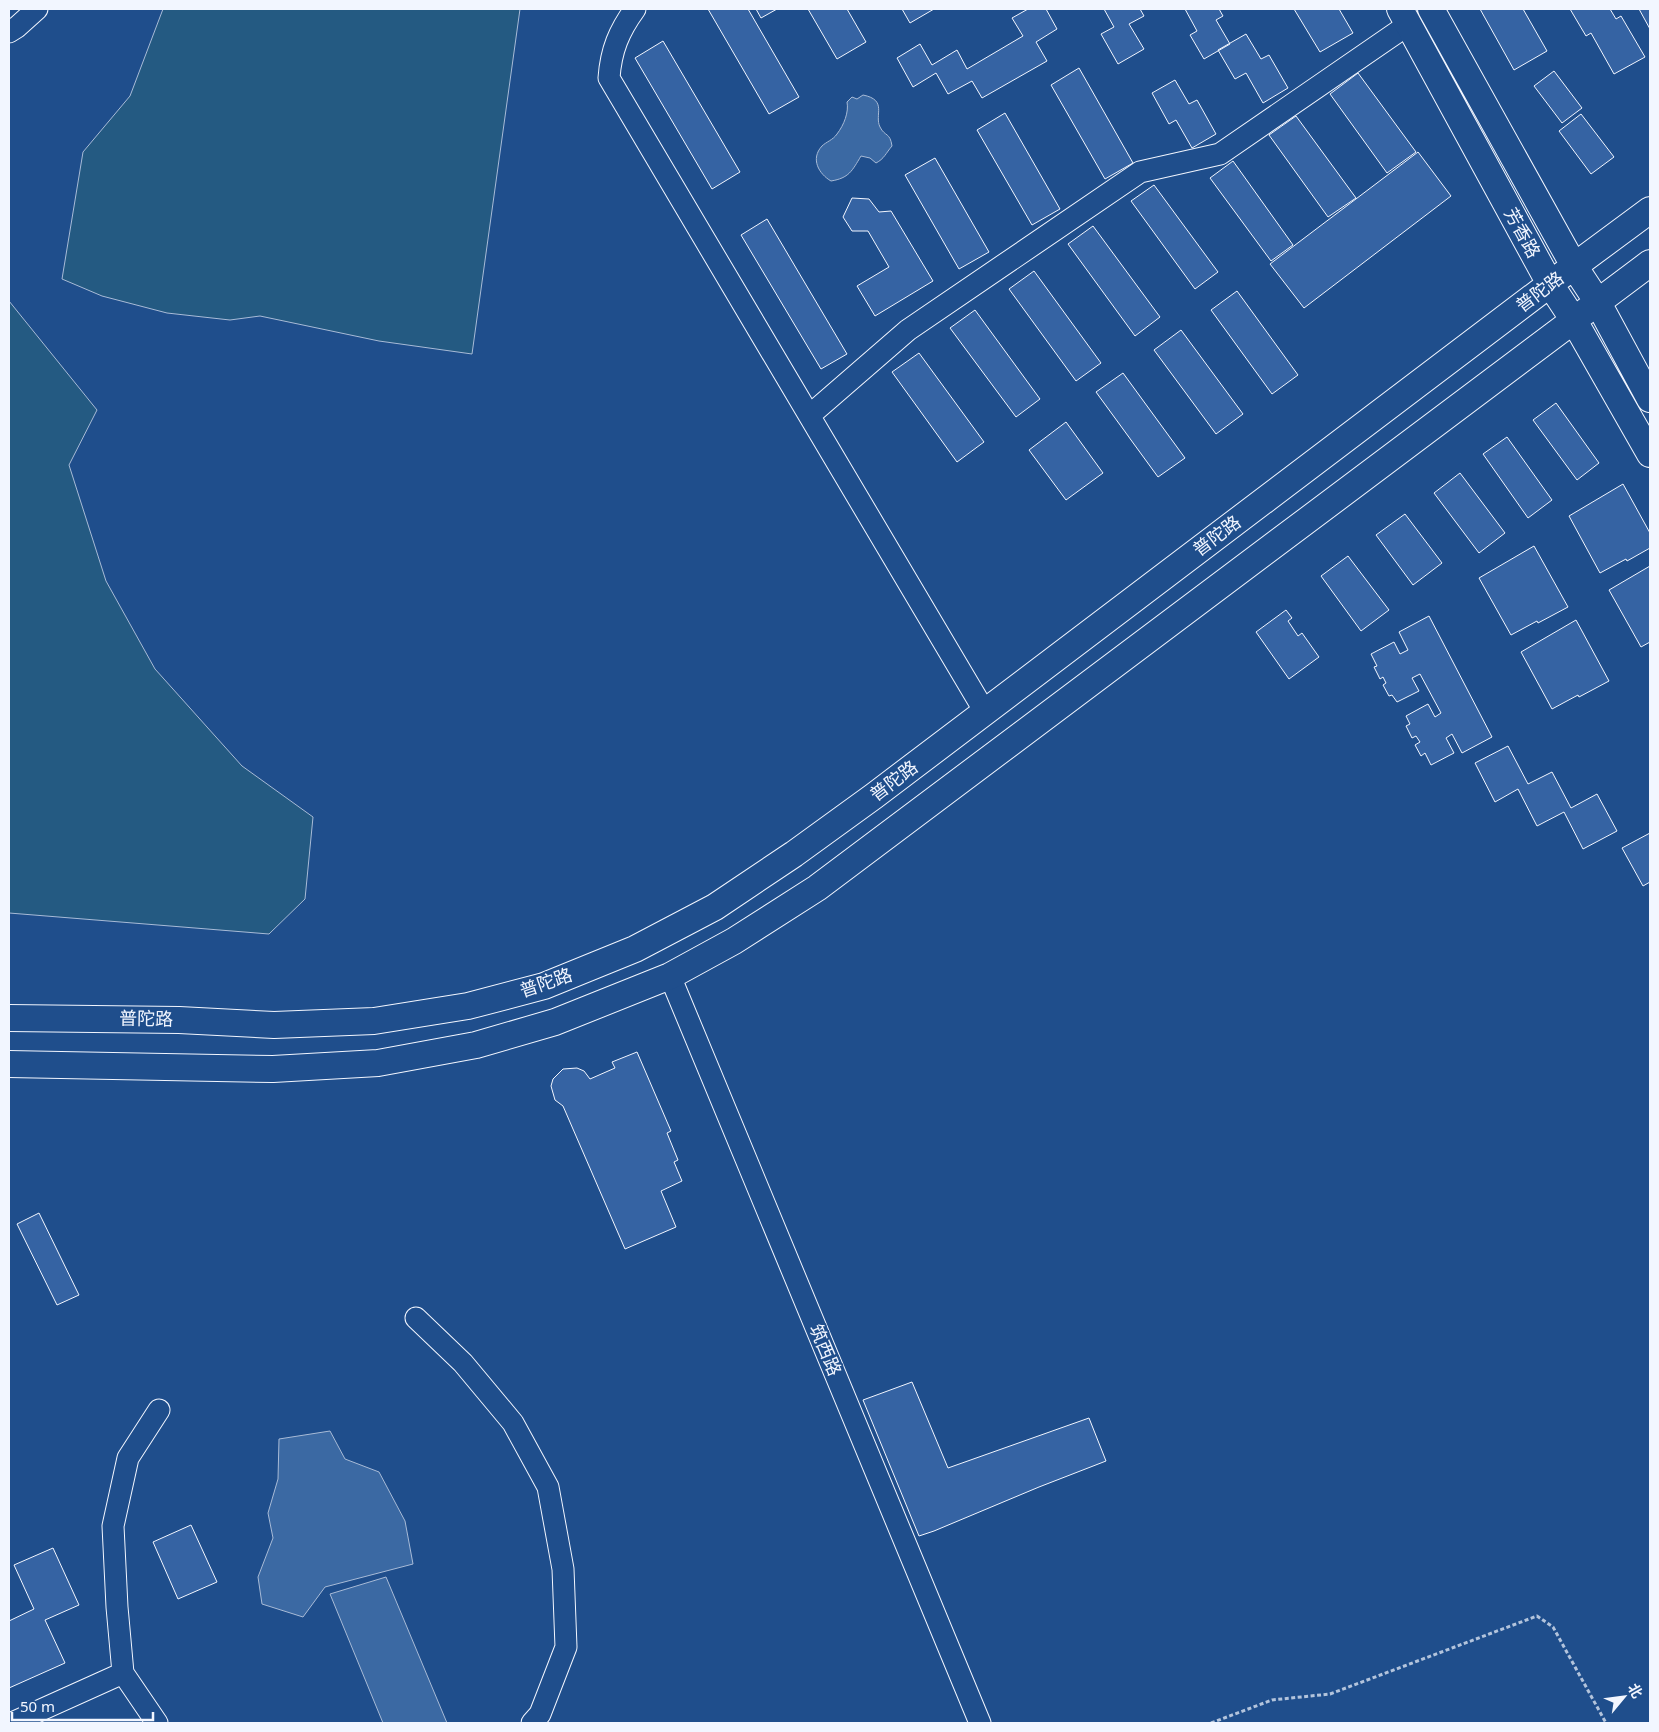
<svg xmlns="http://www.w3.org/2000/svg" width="1659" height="1732" font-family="'Noto Sans','Noto Sans SC',sans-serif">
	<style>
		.green { fill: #245a82; stroke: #a8bbd7 }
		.water { fill: #3b69a3; stroke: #a8bbd7 }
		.building { fill: #3563a3; stroke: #f2f6ff }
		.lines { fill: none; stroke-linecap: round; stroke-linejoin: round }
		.minor-casing { stroke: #f2f6ff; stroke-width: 23 }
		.major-casing { stroke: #f2f6ff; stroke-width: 28 }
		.path { stroke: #b3c4dc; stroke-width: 3; stroke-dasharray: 4 2.5; stroke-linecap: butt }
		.minor { stroke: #1f4e8c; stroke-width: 21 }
		.major { stroke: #1f4e8c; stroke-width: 26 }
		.labels { text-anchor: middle; stroke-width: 4; stroke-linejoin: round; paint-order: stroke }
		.street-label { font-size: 18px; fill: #f2f6ff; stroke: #1f4e8c }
	</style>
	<rect width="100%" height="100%" fill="#1f4e8c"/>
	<path class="green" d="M163 9H520L472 354 379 341 260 316 230 320 167 313 102 296 62 279 83 152 130 96Z
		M9 301 97 410 69 465 106 581 155 669 242 766 313 817 305 899 269 934 9 913Z"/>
	<path class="water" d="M863 95C888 100 874 115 880 127 885 137 890 132 892 146 886 153 884 159 876 163L870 158 861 156C852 171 849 178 831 181 819 174 810 159 822 146 826 142 833 140 837 134 844 125 849 112 847 102L852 97 857 99Z
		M330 1431 345 1459 379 1472 405 1521 413 1564 325 1587 303 1617 262 1604 258 1577 273 1538 268 1513 278 1479 279 1439Z
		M386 1577 447 1723H383L330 1594Z"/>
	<path class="building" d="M708 9H748L799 97 769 114Z
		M756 9H777L761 18Z
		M808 9H847L866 42 837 59Z
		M902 9H934L910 23Z
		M1028 9H1046L1057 29 1036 42 1047 61 982 98 972 81 948 94 936 73 913 87 897 58 920 44 932 65 957 50 967 69 1023 36 1012 18Z
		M1104 9H1140L1144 16 1129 24 1144 49 1118 64 1101 34 1114 27Z
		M1185 9H1219L1223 16 1216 20 1230 44 1204 59 1190 35 1197 31Z
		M1294 9H1339L1353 33 1320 52Z
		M1480 9H1523L1547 51 1514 70Z
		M1570 9H1610L1616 19 1621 16 1645 57 1614 74 1591 33 1586 36Z
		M1639 9H1650V29Z
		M1246 34 1261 59 1269 55 1288 88 1263 103 1246 73 1235 79 1218 50Z
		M663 41 740 172 712 189 635 58Z
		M1079 68 1133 163 1105 179 1051 85Z
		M1554 71 1582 108 1562 123 1534 86Z
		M1358 73 1416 152 1387 173 1330 94Z
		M1175 80 1189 104 1197 100 1216 134 1192 148 1176 120 1169 124 1152 93Z
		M1005 113 1060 209 1032 225 977 130Z
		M1581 114 1614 157 1591 174 1559 131Z
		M1296 116 1356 198 1328 217 1269 135Z
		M1418 152 1451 196 1304 308 1270 264Z
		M935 158 989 252 959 269 905 175Z
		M1233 161 1293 245 1271 261 1210 178Z
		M1154 185 1218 272 1195 289 1131 201Z
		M852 198 869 199 879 212 891 211 933 281 875 316 857 286 889 267 868 231H852L843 217Z
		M767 219 847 354 821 369 741 235Z
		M1093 226 1160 317 1135 336 1068 244Z
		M1034 271 1101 363 1076 381 1009 289Z
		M1237 291 1298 375 1272 394 1211 310Z
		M975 310 1040 399 1016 417 950 328Z
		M1181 330 1243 414 1216 434 1154 350Z
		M919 353 984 442 957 462 892 372Z
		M1123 373 1185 458 1158 477 1096 392Z
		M1556 403 1599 463 1577 480 1533 420Z
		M1066 422 1103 473 1066 500 1029 450Z
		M1507 437 1552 500 1528 518 1483 454Z
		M1460 473 1505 533 1479 553 1434 493Z
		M1623 484 1650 533V548L1627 561 1626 559 1600 573 1569 516Z
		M1405 514 1442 563 1413 585 1376 535Z
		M1534 546 1568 607 1538 623 1537 621 1511 635 1479 578Z
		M1348 556 1389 610 1361 631 1321 576Z
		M1650 566V642L1641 647 1609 590Z
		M1286 610 1292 618 1288 621 1298 636 1302 633 1319 657 1289 679 1256 632Z
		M1429 616 1492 737 1462 753 1452 734 1446 738 1454 753 1431 765 1425 753 1421 756 1415 745 1420 742 1416 736 1412 738 1406 726 1410 724 1406 716 1428 704 1435 717 1441 713 1420 674 1412 678 1419 691 1397 702 1392 695 1389 696 1383 685 1386 683 1383 677 1380 679 1374 667 1377 666 1371 654 1394 642 1400 654 1408 650 1399 632Z
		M1576 620 1609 681 1579 697 1578 695 1552 709 1521 652Z
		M1508 746 1528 784 1552 772 1571 808 1597 794 1617 831 1583 849 1564 812 1537 826 1518 789 1495 802 1475 763Z
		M1650 833V882L1643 886 1622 848Z
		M637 1052 671 1131 667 1133 678 1160 674 1162 682 1181 661 1191 676 1227 625 1249 563 1106 555 1100 551 1086 553 1079 563 1069 577 1068 584 1071 590 1079 615 1068 612 1062Z
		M39 1213 79 1295 57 1305 17 1224Z
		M912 1382 948 1468 1089 1418 1106 1461 1039 1487 934 1531 919 1536 863 1400Z
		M191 1525 217 1582 178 1599 153 1542Z
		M53 1548 79 1605 45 1620 65 1663 9 1688V1621L34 1609 14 1565Z"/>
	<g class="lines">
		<defs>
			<path id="minor" d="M635 9C619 31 611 50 609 78L985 712
				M9 32 17 27 37 9
				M810 415 908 330 1140 172 1220 154 1409 24
				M670 976 980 1723
				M416 1318 463 1363 513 1423 548 1487 563 1569 566 1647 540 1714 532 1723
				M12 1723 123 1673
				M157 1723 123 1673 117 1607 113 1526 128 1458 159 1410"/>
			<path id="major" d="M1400 9 1550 284 1573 319 1650 454
				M1431 9 1574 266 1597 301 1650 399
				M9 1018 179 1020 274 1025 374 1021 468 1006 544 986 635 949 715 907 794 854 874 796 1550 284 1650 210
				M9 1064 273 1069 378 1063 476 1045 555 1022 670 976 734 941 817 888 1650 263"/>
		</defs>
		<use href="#minor" class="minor-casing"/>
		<use href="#major" class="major-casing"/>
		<path class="path" d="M1211 1723 1272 1700 1330 1694 1537 1616 1553 1627 1606 1723"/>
		<use href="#minor" class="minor"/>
		<use href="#major" class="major"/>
	</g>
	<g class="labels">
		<g class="street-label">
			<text transform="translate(1522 233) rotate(61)" y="6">芳香路</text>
			<text transform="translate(1540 292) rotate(-37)" y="6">普陀路</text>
			<text transform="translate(1217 536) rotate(-37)" y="6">普陀路</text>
			<text transform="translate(894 781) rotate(-37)" y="6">普陀路</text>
			<text transform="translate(546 983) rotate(-19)" y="6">普陀路</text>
			<text transform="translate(146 1019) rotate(1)" y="6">普陀路</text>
			<text transform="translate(825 1350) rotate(67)" y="6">筑西路</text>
		</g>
	</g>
	<rect width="1659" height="1732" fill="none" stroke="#f2f6ff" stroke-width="20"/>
	<g transform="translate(1624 1697) rotate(61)" stroke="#1f4e8c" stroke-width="4" paint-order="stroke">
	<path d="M0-4L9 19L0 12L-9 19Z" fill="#f2f6ff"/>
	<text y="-8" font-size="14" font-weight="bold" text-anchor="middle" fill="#f2f6ff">北</text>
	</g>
	<path d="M12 1712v8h141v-8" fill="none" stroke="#f2f6ff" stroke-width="2.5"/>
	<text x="20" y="1712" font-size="15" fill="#f2f6ff" stroke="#1f4e8c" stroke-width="4" paint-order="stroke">50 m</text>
</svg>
